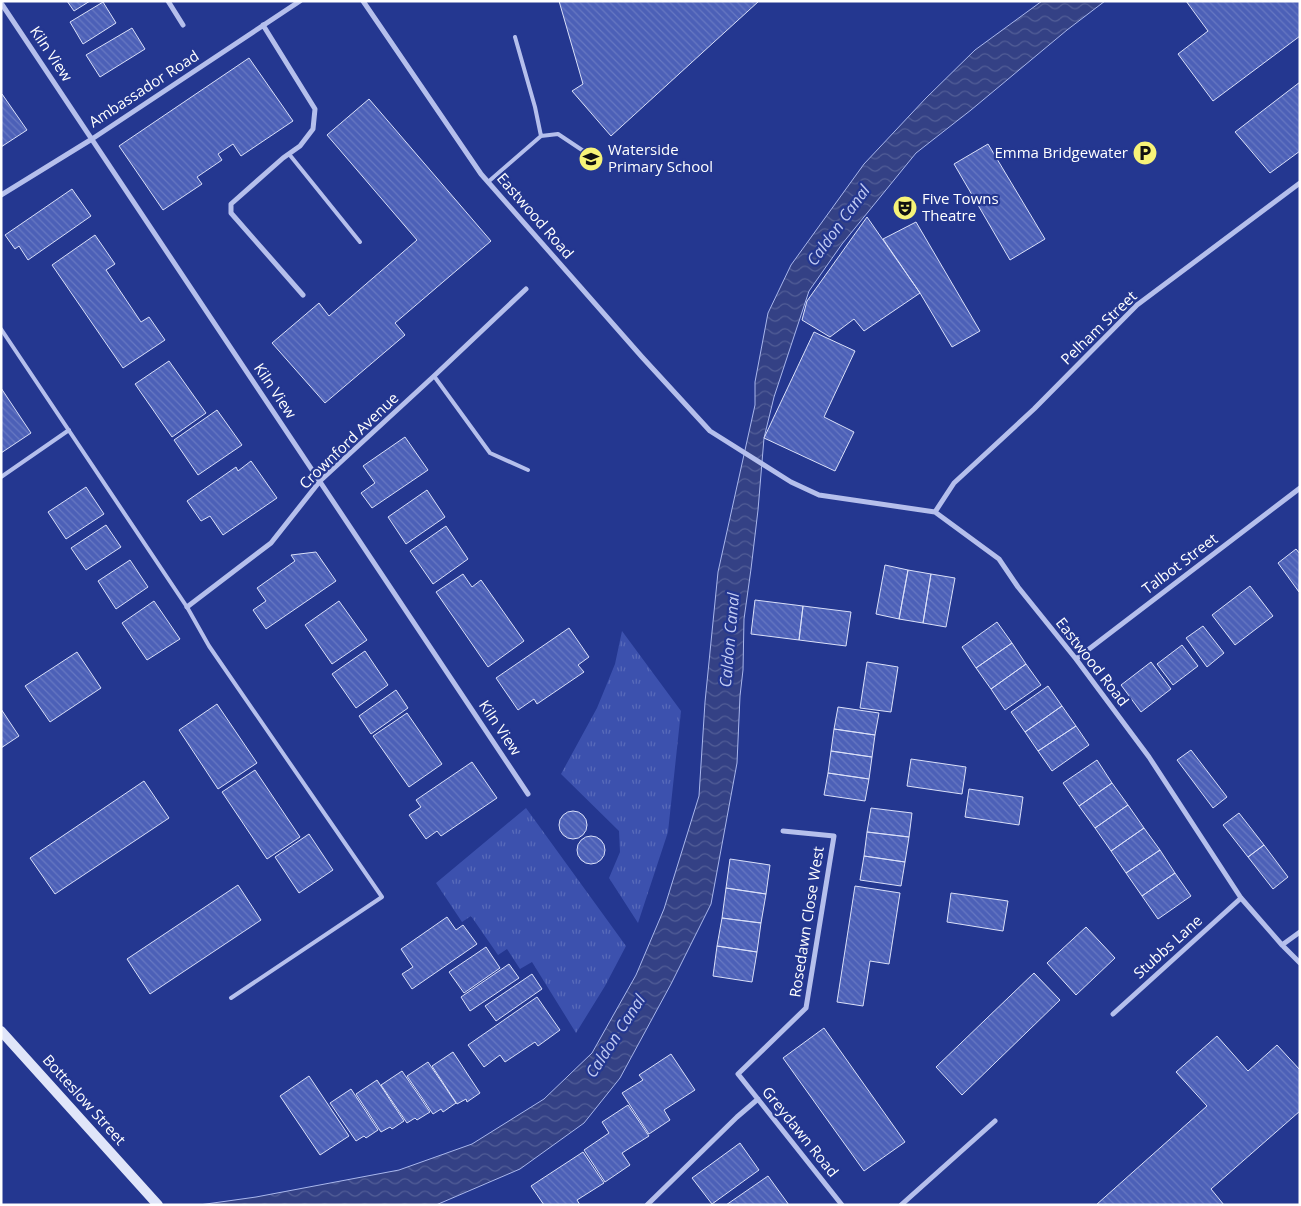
<svg xmlns="http://www.w3.org/2000/svg" width="1301" height="1206" font-family="'Open Sans',sans-serif">
	<style>
		.grass { fill: url(#grass-tufts) }
		.water { fill: url(#water-waves); stroke: #a9b7ed }
		.building { fill: url(#building-back-hatch); stroke: #dae0f9 }
		.lines { fill: none; stroke-linecap: round; stroke-linejoin: round }
		.lane { stroke: #b5bfec; stroke-width: 4 }
		.street { stroke: #b5bfec; stroke-width: 5 }
		.secondary { stroke: #e0e5f9; stroke-width: 10 }
		.labels { text-anchor: middle; stroke-width: 4.5; stroke-linejoin: round; paint-order: stroke }
		.street-label { font-size: 15px; fill: #fff; stroke: #243790 }
		.poi-label { font-size: 15px; fill: #fff; stroke: #243790; text-anchor: start }
		.water-label { font-size: 16px; font-style: italic; fill: #c1cbf3; stroke: #243790 }
	</style>
	<defs>
		<pattern id="grass-tufts" width="24" height="20" patternUnits="userSpaceOnUse" patternTransform="scale(1.25)"><rect width="24" height="20" fill="#3c51ae"/><path d="M3 7l-1-3M5 7V3M7 7l1-3M15 17l-1-3M17 17v-4M19 17l1-3" fill="none" stroke="#596bba"/></pattern>
		<pattern id="water-waves" width="16" height="10" patternUnits="userSpaceOnUse" patternTransform="scale(1.25)"><rect width="16" height="10" fill="#344185"/><path d="M0 5q4-4 8 0t8 0" fill="none" stroke="#525e97"/></pattern>
		<pattern id="building-back-hatch" width="6" height="6" patternUnits="userSpaceOnUse" patternTransform="scale(1.25)"><rect width="6" height="6" fill="#4c60b7"/><path d="M-1 5l2 2M0 0l6 6M5-1l2 2" fill="none" stroke="#6778c2"/></pattern>
	</defs>
	<rect width="100%" height="100%" fill="#243790"/>
	<path class="grass" d="M622 631 681 711 668 832 638 923 609 878 620 852 619 831 561 774 597 708 615 664Z
		M526 808 626 946 605 986 576 1033 532 962 520 969 507 949 498 955 471 916 462 922 436 883Z"/>
	<path class="water" d="M1042 1H1105L1067 30 971 110 916 153 842 244 809 291 774 397 764 438 758 510 751 569 744 619 743 670 740 696 737 763 711 904 671 984 620 1078 584 1123 520 1169 436 1205H199L256 1197 399 1170 472 1144 544 1099 592 1053 636 975 664 909 699 796 705 702 718 572 755 405V382L768 313 791 265 864 164 926 98 975 50Z"/>
	<path class="building" d="M67 1H90L74 11Z
		M559 1H759L611 136 572 91 583 84Z
		M1186 1H1300V36L1213 101 1178 54 1208 31Z
		M103 2 116 23 83 44 70 22Z
		M132 28 145 49 100 77 86 55Z
		M249 58 293 121 241 156 233 144 218 154 222 160 197 177 202 184 163 210 119 146Z
		M1300 82V151L1270 173 1235 132Z
		M2 94 27 130 1 147V95Z
		M369 99 491 241 395 323 405 335 325 403 272 343 319 303 329 316 417 240 327 135Z
		M988 144 1045 239 1010 260 954 164Z
		M72 189 91 216 28 260 19 246 15 249 5 235Z
		M867 217 920 293 864 331 854 319 830 337 802 320 807 301Z
		M916 222 980 331 952 347 920 293 883 239Z
		M95 235 115 264 106 270 141 322 149 317 165 340 123 368 52 265Z
		M814 332 855 351 824 417 854 432 835 471 764 438Z
		M169 361 206 413 172 437 135 384Z
		M1 388 31 433 1 453Z
		M217 410 242 445 198 475 174 440Z
		M405 437 428 470 372 508 361 493 375 483 363 466Z
		M251 461 277 498 223 535 210 516 201 521 187 501 236 467 238 471Z
		M86 487 104 514 66 539 48 512Z
		M427 490 445 517 406 544 388 517Z
		M106 525 121 547 86 570 71 548Z
		M446 526 468 559 433 584 410 551Z
		M1296 549 1300 554 1299 592 1278 563Z
		M316 552 336 581 266 629 253 610 266 601 257 588 295 561 291 555Z
		M130 560 148 587 116 609 98 581Z
		M885 565 908 570 899 619 876 614Z
		M908 570 931 574 923 623 899 619Z
		M463 574 472 587 481 580 524 641 488 667 436 592Z
		M931 574 955 578 946 627 923 623Z
		M1250 586 1273 616 1235 645 1212 615Z
		M755 600 803 606 799 640 751 634Z
		M154 601 180 639 147 660 122 623Z
		M339 601 367 640 332 664 305 625Z
		M803 606 851 612 846 646 799 640Z
		M997 622 1012 643 976 668 962 647Z
		M1203 626 1224 653 1207 667 1186 638Z
		M569 628 589 657 578 665 584 672 537 704 534 699 518 710 496 678Z
		M1012 643 1026 664 991 689 976 668Z
		M1182 645 1198 666 1173 685 1157 664Z
		M365 651 388 685 356 708 332 674Z
		M77 652 101 688 50 722 25 686Z
		M867 662 898 667 891 712 860 708Z
		M1151 662 1171 689 1141 712 1121 685Z
		M1026 664 1041 685 1005 710 991 689Z
		M1048 686 1062 706 1025 732 1011 712Z
		M396 690 408 708 371 734 359 716Z
		M217 704 257 763 218 789 179 730Z
		M1062 706 1076 726 1038 751 1025 732Z
		M838 707 879 713 875 735 834 729Z
		M1 709 19 736 1 748Z
		M407 713 442 764 409 787 373 736Z
		M1076 726 1089 745 1052 771 1038 751Z
		M834 729 875 735 872 757 831 751Z
		M1191 750 1227 797 1213 808 1177 760Z
		M831 751 872 757 869 779 828 773Z
		M911 759 966 767 962 794 907 786Z
		M1097 760 1112 783 1079 806 1063 783Z
		M472 762 497 798 441 836 437 831 426 839 409 815 421 807 416 800Z
		M255 770 300 837 267 859 222 792Z
		M828 773 869 779 865 801 824 795Z
		M144 781 169 818 55 894 30 858Z
		M1112 783 1128 805 1095 828 1079 806Z
		M969 789 1023 797 1019 825 965 817Z
		M1128 805 1144 828 1111 851 1095 828Z
		M871 808 912 813 909 837 867 832Z
		M559 825a14 14 0 1 1 28 0a14 14 0 1 1-28 0Z
		M1239 813 1264 845 1248 857 1223 825Z
		M1144 828 1160 850 1126 873 1111 851Z
		M867 832 909 837 905 862 864 856Z
		M309 834 333 870 299 893 275 857Z
		M577 850a14 14 0 1 1 28 0a14 14 0 1 1-28 0Z
		M1264 845 1288 877 1273 889 1248 857Z
		M1160 850 1175 873 1142 896 1126 873Z
		M864 856 905 862 901 886 860 880Z
		M730 859 770 865 766 894 726 888Z
		M1175 873 1191 896 1158 919 1142 896Z
		M238 885 261 920 150 994 127 959Z
		M855 886 900 893 889 964 870 961 863 1006 837 1002Z
		M726 888 766 894 761 923 722 918Z
		M951 893 1008 901 1003 931 947 922Z
		M447 917 456 930 463 925 477 944 412 989 402 974 413 967 401 949Z
		M722 918 761 923 757 952 717 946Z
		M1086 927 1115 958 1076 995 1047 963Z
		M717 946 757 952 752 982 713 976Z
		M486 947 500 968 464 993 449 972Z
		M509 964 519 978 470 1011 461 997Z
		M1034 973 1060 1000 962 1095 936 1067Z
		M532 974 542 989 496 1021 485 1006Z
		M537 997 560 1030 538 1046 535 1042 505 1062 500 1055 484 1067 468 1045Z
		M824 1028 905 1142 864 1171 783 1058Z
		M1217 1036 1248 1071 1277 1045 1300 1070V1111L1211 1189 1224 1205H1096L1207 1106 1176 1072Z
		M453 1052 480 1093 467 1102 466 1099 457 1104 432 1066Z
		M671 1054 695 1090 664 1110 670 1120 649 1134 622 1093 643 1080 639 1075Z
		M428 1062 456 1103 443 1112 441 1109 433 1114 407 1076Z
		M402 1071 430 1112 417 1120 415 1118 407 1123 381 1085Z
		M309 1076 349 1136 320 1155 280 1096Z
		M377 1080 404 1121 392 1129 390 1127 381 1132 356 1094Z
		M351 1089 378 1130 366 1138 364 1136 356 1141 330 1103Z
		M628 1105 649 1136 622 1153 630 1165 605 1182 584 1150 609 1133 602 1122Z
		M740 1143 759 1170 712 1204 692 1178Z
		M583 1152 604 1183 577 1200 580 1205H544L531 1186Z
		M768 1176 789 1205H726Z"/>
	<g class="lines">
		<path class="lane" d="M541 136 558 134 600 162
			M289 154 360 242
			M488 182 541 136 535 107 515 37
			M1 329 187 607 209 646 382 897 231 998
			M434 376 490 453 528 470
			M1 477 69 430"/>
		<path class="street" d="M168 1 183 25
			M363 1 481 174 642 357 710 431 791 482 819 495 935 512 999 559 1018 587 1076 659 1149 757 1241 898 1282 945 1300 963
			M1 3 528 794
			M263 25 315 109 313 129 300 146 283 158 231 204V213L303 295
			M1 195 92 139 300 1
			M935 512 954 483 1034 409 1137 305 1300 183
			M187 607 271 543 320 481 434 376 526 289
			M1076 659 1300 488
			M783 831 834 836 806 1008 738 1074 842 1205
			M1282 945 1300 932
			M1113 1014 1241 898
			M647 1205 737 1117 758 1099
			M901 1205 995 1121"/>
		<path class="secondary" d="M1 1031 158 1205"/>
	</g>
	<defs>
		<symbol id="parking-disc" viewBox="-11 -11 22 22"><circle r="9.5" fill="#f7f378" stroke="#243790"/><path d="M-3.5-5.5H1a3.5 3.5 0 0 1 0 7H-1V5.5H-3.5ZM-1-3.4V-.6H.8a1.4 1.4 0 0 0 0-2.8Z" fill="#111"/></symbol>
		<symbol id="school-disc" viewBox="-11 -11 22 22"><circle r="9.5" fill="#f7f378" stroke="#243790"/><path d="M0-5L7-2L0 1L-7-2ZM-4 1L0 2.5L4 1V4Q0 6-4 4Z" fill="#111"/></symbol>
		<symbol id="theatre-disc" viewBox="-11 -11 22 22"><circle r="9.5" fill="#f7f378" stroke="#243790"/><path d="M-5-5.5Q0-4 5-5.5V0Q5 5 0 6Q-5 5-5 0ZM-3.3-2.5H-1v1.5H-3.3ZM1-2.5H3.3v1.5H1ZM-2.8 1Q0 5.5 2.8 1Z" fill="#111"/></symbol>
	</defs>
	<g fill-rule="evenodd">
		<use href="#parking-disc" x="1131" y="139" width="28" height="28"/>
		<use href="#school-disc" x="577" y="145" width="28" height="28"/>
		<use href="#theatre-disc" x="891" y="194" width="28" height="28"/>
	</g>
	<g class="labels">
		<g class="street-label">
			<text transform="translate(51 54) rotate(56)" y="5">Kiln View</text>
			<text transform="translate(144 89) rotate(-33)" y="5">Ambassador Road</text>
			<text transform="translate(535 216) rotate(49)" y="5">Eastwood Road</text>
			<text transform="translate(1099 328) rotate(-44)" y="5">Pelham Street</text>
			<text transform="translate(275 391) rotate(56)" y="5">Kiln View</text>
			<text transform="translate(349 441) rotate(-44)" y="5">Crownford Avenue</text>
			<text transform="translate(1180 564) rotate(-37)" y="5">Talbot Street</text>
			<text transform="translate(1092 662) rotate(52)" y="5">Eastwood Road</text>
			<text transform="translate(500 728) rotate(56)" y="5">Kiln View</text>
			<text transform="translate(807 922) rotate(-81)" y="5">Rosedawn Close West</text>
			<text transform="translate(1168 947) rotate(-42)" y="5">Stubbs Lane</text>
			<text transform="translate(84 1100) rotate(48)" y="5">Botteslow Street</text>
			<text transform="translate(800 1132) rotate(51)" y="5">Greydawn Road</text>
		</g>
		<g class="poi-label">
			<text x="608" y="155">Waterside<tspan x="608" dy="17">Primary School</tspan></text>
			<text x="1128" y="158" text-anchor="end">Emma Bridgewater</text>
			<text x="922" y="204">Five Towns<tspan x="922" dy="17">Theatre</tspan></text>
		</g>
		<g class="water-label">
			<text transform="translate(838 225) rotate(-54)" y="6">Caldon Canal</text>
			<text transform="translate(729 640) rotate(-85)" y="6">Caldon Canal</text>
			<text transform="translate(615 1036) rotate(-57)" y="6">Caldon Canal</text>
		</g>
	</g>
	<rect width="1301" height="1206" fill="none" stroke="#ffffff" stroke-width="5"/>
</svg>
